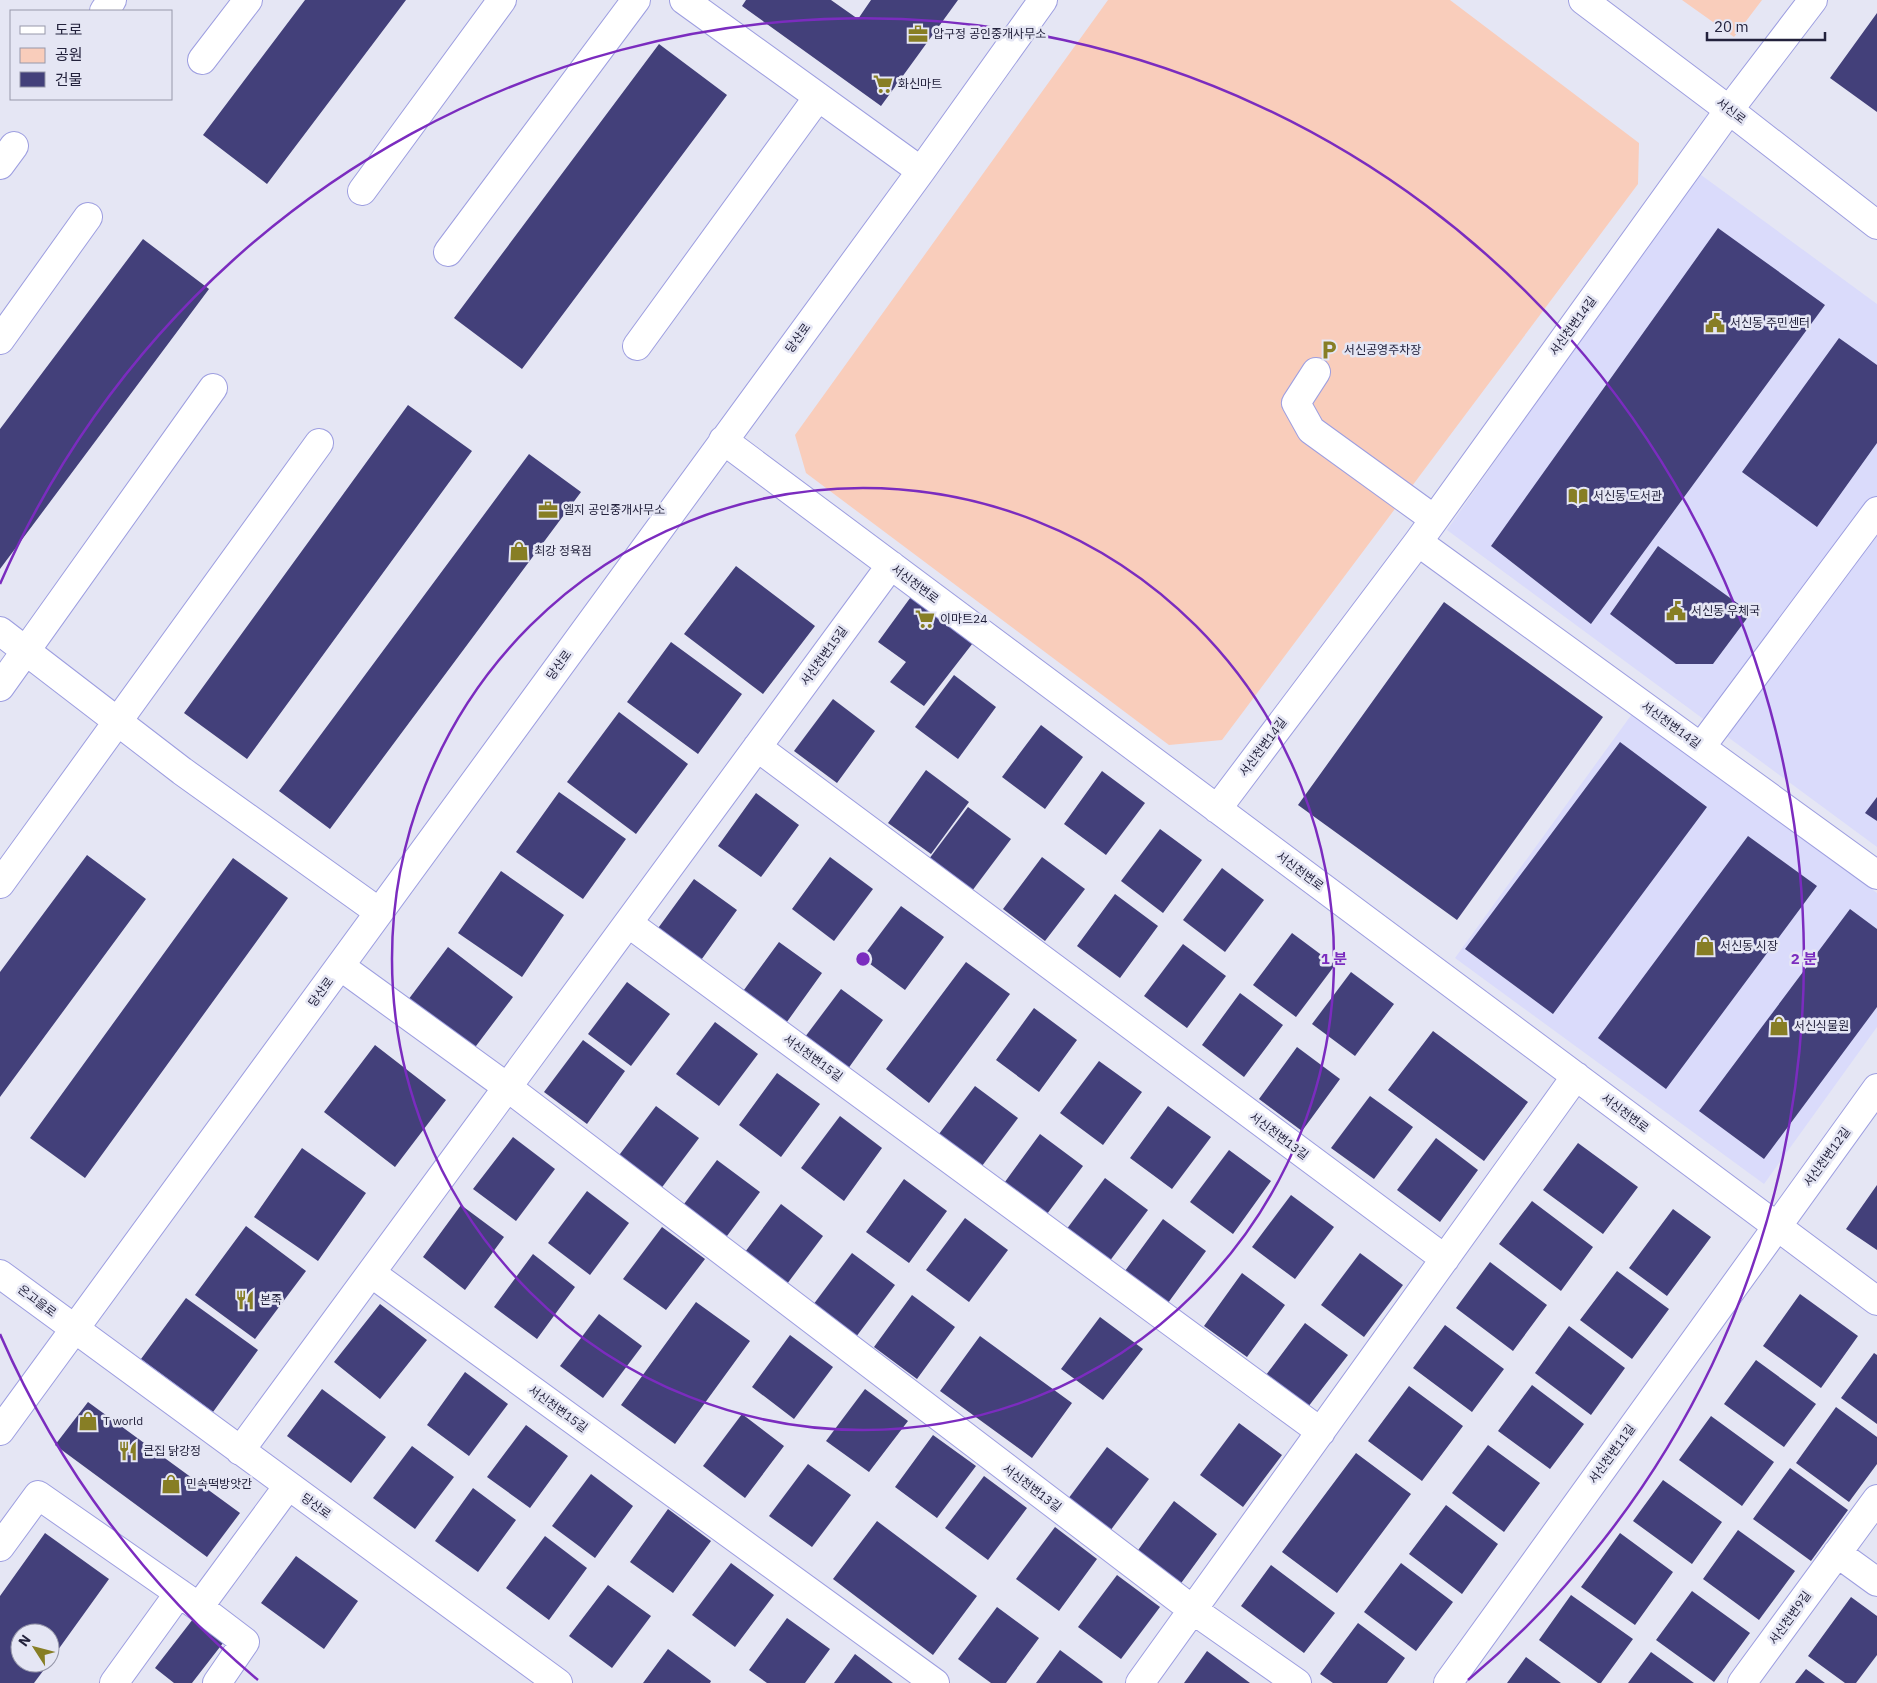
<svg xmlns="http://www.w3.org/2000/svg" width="1877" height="1683" font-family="'IBM Plex Sans','Noto Sans KR',sans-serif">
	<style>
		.built { fill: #dadbfb }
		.green { fill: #f9cdbb }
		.building { fill: #43407a }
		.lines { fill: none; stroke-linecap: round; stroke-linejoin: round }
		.minor-casing { stroke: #9d9ee0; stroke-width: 30 }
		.minor { stroke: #fff; stroke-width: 28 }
		.ring { fill: none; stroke: #7b2cbf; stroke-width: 2.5 }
		.labels { text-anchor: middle; stroke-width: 5; stroke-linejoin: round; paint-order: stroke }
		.poi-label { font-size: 12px; fill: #23223c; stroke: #e5e6f4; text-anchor: start }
		.street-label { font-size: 12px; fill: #23223c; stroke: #e5e6f4 }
		.centre { fill: #7b2cbf; stroke: #e5e6f4; stroke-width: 2.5 }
		.ring-label { font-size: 15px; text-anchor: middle; font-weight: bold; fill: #7b2cbf; stroke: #e5e6f4; stroke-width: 5; stroke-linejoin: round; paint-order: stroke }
	</style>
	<rect width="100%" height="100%" fill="#e5e6f4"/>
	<path class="built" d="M1697 172 1877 304V847L1447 530Z
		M1632 714 1877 893V1027L1764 1184 1455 958Z"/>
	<path class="green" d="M1108 0H1450L1639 143 1638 184 1222 740 1169 745 806 473 795 435Z
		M1682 0H1762L1734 37Z"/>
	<path class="building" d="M305 0H406L267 184 203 135Z
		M746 0H831L858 19 871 0H958L881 106 742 6Z
		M1877 13V112L1830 78Z
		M659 44 727 95 522 369 454 318Z
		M1718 228 1825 305 1591 624 1491 546Z
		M143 239 209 289 0 569V429Z
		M1839 338 1877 365V443L1817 527 1742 472Z
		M408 405 472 451 247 759 184 713Z
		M529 454 581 492 330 829 279 791Z
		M1658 546 1751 613 1713 664H1676L1610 614Z
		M736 566 815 626 763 694 684 634Z
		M913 594 976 639 924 706 890 682 906 662 878 642Z
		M1444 602 1603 717 1457 920 1298 805Z
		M671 642 742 694 698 754 627 702Z
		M954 675 996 707 958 759 915 727Z
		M833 699 875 731 837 783 794 751Z
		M619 712 688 764 636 834 567 782Z
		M1041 725 1083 757 1045 809 1002 777Z
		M1620 742 1707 807 1553 1014 1465 949Z
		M926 770 969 802 931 854 888 823Z
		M1102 771 1145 803 1106 855 1064 824Z
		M559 792 626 839 583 899 516 852Z
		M756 793 799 825 761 877 718 846Z
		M1877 797V821L1865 813Z
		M968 807 1011 839 972 891 929 859Z
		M1160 829 1202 860 1163 913 1121 881Z
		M1748 836 1817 886 1666 1089 1598 1038Z
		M87 855 146 899 0 1097V972Z
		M830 857 873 889 834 941 792 909Z
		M1042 857 1085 889 1045 941 1003 909Z
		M233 858 288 898 85 1178 30 1138Z
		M1222 868 1264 900 1225 952 1183 920Z
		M501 871 564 915 522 977 458 933Z
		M694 879 737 910 699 963 656 931Z
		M1115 894 1158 926 1120 978 1077 946Z
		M901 906 944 937 905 990 862 958Z
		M1850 909 1877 929V1007L1764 1159 1699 1111Z
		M1292 933 1335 965 1296 1017 1253 985Z
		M779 942 822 973 784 1026 741 994Z
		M1183 944 1226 976 1187 1028 1144 996Z
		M448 947 513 997 473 1050 408 1000Z
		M966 962 1010 994 929 1103 886 1069Z
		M1351 972 1394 1004 1355 1056 1312 1024Z
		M627 982 670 1014 631 1066 588 1034Z
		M841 989 883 1020 845 1073 802 1041Z
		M1240 993 1283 1025 1244 1077 1202 1045Z
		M1034 1008 1077 1040 1039 1092 996 1060Z
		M715 1022 758 1054 719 1106 676 1074Z
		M1433 1031 1528 1102 1484 1161 1388 1090Z
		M583 1040 625 1071 587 1124 544 1092Z
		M375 1045 446 1100 395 1167 324 1112Z
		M1297 1047 1340 1079 1302 1131 1259 1099Z
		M1099 1061 1142 1092 1103 1145 1060 1113Z
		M777 1073 820 1104 781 1157 739 1125Z
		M975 1086 1018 1118 979 1170 936 1138Z
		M1370 1096 1413 1127 1374 1179 1331 1148Z
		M656 1106 699 1138 660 1190 617 1158Z
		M1168 1106 1211 1137 1172 1189 1130 1158Z
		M840 1116 882 1148 844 1201 801 1168Z
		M1040 1134 1083 1166 1044 1218 1002 1186Z
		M513 1137 555 1169 516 1221 473 1189Z
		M1436 1138 1478 1170 1440 1222 1397 1190Z
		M1578 1143 1638 1187 1603 1234 1543 1190Z
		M302 1148 366 1193 318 1261 254 1217Z
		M1229 1150 1271 1181 1233 1234 1190 1202Z
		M717 1160 760 1192 721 1244 678 1212Z
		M1105 1178 1148 1210 1109 1262 1066 1230Z
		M904 1179 947 1211 909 1263 866 1232Z
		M1877 1185V1250L1846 1229Z
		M587 1191 629 1223 590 1275 548 1243Z
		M1291 1195 1334 1227 1295 1279 1252 1247Z
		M1532 1201 1593 1247 1561 1291 1499 1244Z
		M781 1204 823 1236 784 1288 742 1256Z
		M461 1205 504 1237 465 1290 423 1257Z
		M1673 1209 1711 1237 1667 1296 1629 1268Z
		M965 1218 1008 1250 969 1302 926 1270Z
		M1163 1219 1206 1251 1168 1303 1125 1271Z
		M246 1226 306 1271 255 1339 195 1295Z
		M662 1227 705 1259 666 1310 623 1279Z
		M852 1253 895 1285 856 1337 813 1305Z
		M1360 1253 1403 1285 1364 1337 1321 1305Z
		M533 1254 575 1287 537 1339 494 1307Z
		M1490 1262 1547 1305 1513 1351 1456 1308Z
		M1617 1271 1669 1309 1632 1359 1580 1320Z
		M1242 1273 1285 1305 1247 1357 1204 1326Z
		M1800 1294 1858 1336 1821 1388 1763 1346Z
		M912 1295 955 1327 917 1379 874 1347Z
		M186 1298 258 1350 213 1412 141 1359Z
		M696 1302 750 1341 675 1444 621 1405Z
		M380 1304 427 1340 380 1399 334 1362Z
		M599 1314 642 1346 603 1398 560 1366Z
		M1100 1317 1143 1349 1103 1400 1061 1369Z
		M1305 1323 1348 1355 1308 1407 1266 1375Z
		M1445 1325 1504 1369 1472 1412 1413 1368Z
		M1569 1326 1625 1368 1591 1415 1535 1373Z
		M790 1335 833 1367 794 1419 752 1387Z
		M980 1336 1072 1403 1032 1458 940 1391Z
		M1874 1353 1877 1355V1424L1841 1398Z
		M1756 1360 1816 1404 1784 1447 1724 1404Z
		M465 1372 508 1404 469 1456 427 1425Z
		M1532 1385 1584 1424 1550 1469 1498 1431Z
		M1409 1386 1463 1426 1422 1481 1368 1441Z
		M322 1389 386 1437 351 1483 287 1436Z
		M865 1389 908 1421 869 1472 826 1441Z
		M88 1402 240 1513 207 1557 55 1445Z
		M1836 1407 1877 1437V1464L1849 1502 1796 1463Z
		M742 1414 784 1446 745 1498 703 1466Z
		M1711 1416 1774 1462 1742 1506 1679 1460Z
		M1239 1423 1282 1455 1243 1507 1200 1475Z
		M526 1425 568 1456 530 1508 487 1477Z
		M933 1435 976 1466 937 1518 895 1487Z
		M1488 1445 1540 1483 1504 1532 1452 1493Z
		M412 1446 454 1477 415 1529 373 1498Z
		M1107 1447 1149 1479 1110 1531 1068 1499Z
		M1356 1453 1411 1494 1337 1593 1282 1552Z
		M808 1464 851 1495 812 1547 769 1516Z
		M1790 1468 1848 1510 1811 1561 1753 1519Z
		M591 1474 633 1506 595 1558 552 1526Z
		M984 1476 1027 1508 988 1560 945 1528Z
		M1663 1480 1722 1522 1692 1564 1633 1521Z
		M473 1488 516 1520 478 1572 435 1541Z
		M1174 1501 1217 1534 1179 1586 1136 1553Z
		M1446 1505 1498 1544 1462 1594 1409 1554Z
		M668 1509 711 1541 673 1593 630 1562Z
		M877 1521 977 1596 933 1655 833 1579Z
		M1055 1527 1097 1559 1059 1611 1016 1579Z
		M1738 1530 1795 1571 1759 1620 1703 1579Z
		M45 1533 109 1579 50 1661V1633H20V1663H49L34 1683H0V1596Z
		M1620 1533 1673 1572 1635 1625 1581 1587Z
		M545 1536 587 1568 549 1620 506 1588Z
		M296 1556 358 1601 324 1649 261 1603Z
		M731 1563 774 1595 735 1647 692 1615Z
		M1401 1563 1453 1602 1416 1651 1364 1612Z
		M1271 1565 1335 1613 1304 1653 1241 1606Z
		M1117 1575 1160 1607 1121 1659 1078 1627Z
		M608 1585 651 1616 612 1668 569 1636Z
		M1692 1591 1750 1633 1714 1682 1656 1640Z
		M1571 1595 1633 1639 1601 1683H1598L1539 1640Z
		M1851 1597 1877 1616V1655L1856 1683H1845L1808 1656Z
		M997 1607 1039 1638 1006 1683H991L958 1659Z
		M787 1618 830 1649 805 1683H767L749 1670Z
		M193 1619 223 1643 192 1683H174L155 1668Z
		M1358 1623 1405 1658 1387 1683H1333L1320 1674Z
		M668 1649 711 1681 710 1683H643Z
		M1060 1650 1103 1682 1102 1683H1036Z
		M1207 1651 1250 1683H1184Z
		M1651 1652 1694 1683H1628Z
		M855 1654 893 1683H834Z
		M1526 1657 1561 1683H1507Z
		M1806 1669 1825 1683H1795Z"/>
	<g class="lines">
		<defs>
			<path id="minor" d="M684 0 921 171
				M1583 0 1729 110 1877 225
				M104 11 112 0
				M202 60 248 0
				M0 165 14 146
				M362 191 502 0
				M448 252 636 0
				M0 340 88 217
				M637 346 818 97
				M1316 372 1296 403 1311 430 1434 519
				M723 440 1877 1301
				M1418 542 1877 875
				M0 631 182 771 379 912
				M0 687 213 388
				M757 747 1445 1259
				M1701 747 1877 511
				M1217 809 1418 542 1729 110 1813 0
				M0 884 319 443
				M628 923 1321 1432
				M340 966 507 1087 1193 1610 1297 1683
				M371 1273 935 1683
				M0 1274 558 1683
				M0 1431 921 171 1043 0
				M240 1451 891 565
				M0 1547 38 1495 199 1607 288 1486
				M1837 1553 1877 1582
				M199 1607 245 1642 217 1683
				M114 1683 179 1593
				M1140 1683 1576 1076
				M1448 1683 1877 1088
				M1742 1683 1877 1499"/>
		</defs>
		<use href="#minor" class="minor-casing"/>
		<use href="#minor" class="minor"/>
	</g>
	<g class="ring">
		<circle cx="863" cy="959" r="471"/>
		<path d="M258 1680A941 941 0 0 1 0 1334M0 584A941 941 0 1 1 1468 1680"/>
	</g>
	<defs>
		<symbol id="office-bare" viewBox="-9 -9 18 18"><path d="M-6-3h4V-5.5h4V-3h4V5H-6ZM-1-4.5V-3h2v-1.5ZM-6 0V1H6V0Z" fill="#877e25" stroke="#e5e6f4" stroke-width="2.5" paint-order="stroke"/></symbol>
		<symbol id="supermarket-bare" viewBox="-9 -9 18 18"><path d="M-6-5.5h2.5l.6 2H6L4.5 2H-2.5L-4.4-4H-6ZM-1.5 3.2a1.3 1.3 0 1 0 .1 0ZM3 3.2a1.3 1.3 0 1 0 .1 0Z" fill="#877e25" stroke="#e5e6f4" stroke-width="2.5" paint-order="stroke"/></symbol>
		<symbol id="civic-bare" viewBox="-9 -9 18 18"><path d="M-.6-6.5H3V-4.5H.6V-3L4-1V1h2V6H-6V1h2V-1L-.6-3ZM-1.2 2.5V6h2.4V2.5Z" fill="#877e25" stroke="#e5e6f4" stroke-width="2.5" paint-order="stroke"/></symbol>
		<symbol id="parking-bare" viewBox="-9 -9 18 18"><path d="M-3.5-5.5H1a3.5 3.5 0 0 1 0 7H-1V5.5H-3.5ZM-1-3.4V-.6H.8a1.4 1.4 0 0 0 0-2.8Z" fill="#877e25" stroke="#e5e6f4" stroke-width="2.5" paint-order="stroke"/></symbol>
		<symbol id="library-bare" viewBox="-9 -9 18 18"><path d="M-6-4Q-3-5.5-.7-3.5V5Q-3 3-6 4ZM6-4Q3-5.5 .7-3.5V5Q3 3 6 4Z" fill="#877e25" stroke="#e5e6f4" stroke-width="2.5" paint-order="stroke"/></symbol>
		<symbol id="shop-bare" viewBox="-9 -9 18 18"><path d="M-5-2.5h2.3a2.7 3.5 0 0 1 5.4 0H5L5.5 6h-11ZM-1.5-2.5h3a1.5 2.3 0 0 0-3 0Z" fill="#877e25" stroke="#e5e6f4" stroke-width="2.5" paint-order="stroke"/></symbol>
		<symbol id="restaurant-bare" viewBox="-9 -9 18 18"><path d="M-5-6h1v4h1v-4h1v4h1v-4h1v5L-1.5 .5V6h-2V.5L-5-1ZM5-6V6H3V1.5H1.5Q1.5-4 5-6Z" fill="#877e25" stroke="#e5e6f4" stroke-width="2.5" paint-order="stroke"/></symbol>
	</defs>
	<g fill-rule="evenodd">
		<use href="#office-bare" x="904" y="20" width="28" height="28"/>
		<use href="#supermarket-bare" x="869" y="70" width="28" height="28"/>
		<use href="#civic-bare" x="1701" y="309" width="28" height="28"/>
		<use href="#parking-bare" x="1315" y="336" width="28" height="28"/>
		<use href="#library-bare" x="1564" y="482" width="28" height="28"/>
		<use href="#office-bare" x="534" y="496" width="28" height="28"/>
		<use href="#shop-bare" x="505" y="537" width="28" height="28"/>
		<use href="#civic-bare" x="1662" y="597" width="28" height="28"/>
		<use href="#supermarket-bare" x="911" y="605" width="28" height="28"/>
		<use href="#shop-bare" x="1691" y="932" width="28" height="28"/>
		<use href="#shop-bare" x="1765" y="1012" width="28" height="28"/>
		<use href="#restaurant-bare" x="231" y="1286" width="28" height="28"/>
		<use href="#shop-bare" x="74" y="1407" width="28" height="28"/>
		<use href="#restaurant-bare" x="114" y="1437" width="28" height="28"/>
		<use href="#shop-bare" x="157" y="1470" width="28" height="28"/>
	</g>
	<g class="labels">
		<g class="poi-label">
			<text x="933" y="38">압구정 공인중개사무소</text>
			<text x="898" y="88">화신마트</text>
			<text x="1730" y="327">서신동 주민센터</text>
			<text x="1344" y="354">서신공영주차장</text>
			<text x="1593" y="500">서신동 도서관</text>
			<text x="563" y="514">엘지 공인중개사무소</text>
			<text x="534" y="555">최강 정육점</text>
			<text x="1691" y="615">서신동 우체국</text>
			<text x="940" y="623">이마트24</text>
			<text x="1720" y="950">서신동 시장</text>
			<text x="1794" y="1030">서신식물원</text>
			<text x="260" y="1304">본죽</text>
			<text x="103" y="1425">T world</text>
			<text x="143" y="1455">큰집 닭강정</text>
			<text x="186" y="1488">민속떡방앗간</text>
		</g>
		<g class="street-label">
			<text transform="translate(1731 111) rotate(38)" y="4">서신로</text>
			<text transform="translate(1573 326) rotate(-54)" y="4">서신천변14길</text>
			<text transform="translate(798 338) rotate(-54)" y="4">당산로</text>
			<text transform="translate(915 584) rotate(37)" y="4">서신천변로</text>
			<text transform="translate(824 656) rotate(-54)" y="4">서신천변15길</text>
			<text transform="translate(559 665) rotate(-54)" y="4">당산로</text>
			<text transform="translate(1671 725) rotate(36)" y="4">서신천변14길</text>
			<text transform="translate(1263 747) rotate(-53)" y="4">서신천변14길</text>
			<text transform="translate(1300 871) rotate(37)" y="4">서신천변로</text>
			<text transform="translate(321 992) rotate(-54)" y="4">당산로</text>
			<text transform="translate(813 1058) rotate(36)" y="4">서신천변15길</text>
			<text transform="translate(1625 1113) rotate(37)" y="4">서신천변로</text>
			<text transform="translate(1279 1136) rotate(37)" y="4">서신천변13길</text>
			<text transform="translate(1827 1157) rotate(-54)" y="4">서신천변12길</text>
			<text transform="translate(37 1301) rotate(37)" y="4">온고을로</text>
			<text transform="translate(558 1409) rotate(36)" y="4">서신천변15길</text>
			<text transform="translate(1612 1454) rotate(-54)" y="4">서신천변11길</text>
			<text transform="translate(1032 1488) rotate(37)" y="4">서신천변13길</text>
			<text transform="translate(316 1506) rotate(36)" y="4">당산로</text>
			<text transform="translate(1790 1618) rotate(-54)" y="4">서신천변9길</text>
		</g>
	</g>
	<circle cx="863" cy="959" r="8" class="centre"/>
	<g class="ring-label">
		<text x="1334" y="964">1 분</text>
		<text x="1804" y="964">2 분</text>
	</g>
	<rect x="10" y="10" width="162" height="90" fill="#e5e6f4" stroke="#9798aa"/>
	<rect x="20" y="26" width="25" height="8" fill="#ffffff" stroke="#9798aa"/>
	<text x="55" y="35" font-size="15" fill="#23223c">도로</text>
	<rect x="20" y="48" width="25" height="15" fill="#f9cdbb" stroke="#9798aa"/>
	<text x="55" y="60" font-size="15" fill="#23223c">공원</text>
	<rect x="20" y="72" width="25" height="15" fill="#43407a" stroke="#9798aa"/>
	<text x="55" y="85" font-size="15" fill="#23223c">건물</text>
	<g transform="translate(35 1648) rotate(306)"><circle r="24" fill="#e5e6f4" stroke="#9798aa"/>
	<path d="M0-4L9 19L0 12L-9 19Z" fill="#877e25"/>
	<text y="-8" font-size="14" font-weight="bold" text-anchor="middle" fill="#23223c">N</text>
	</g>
	<path d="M1707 32v8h118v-8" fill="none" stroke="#23223c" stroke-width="2.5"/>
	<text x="1714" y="32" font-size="15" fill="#23223c" stroke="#e5e6f4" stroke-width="4" paint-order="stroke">20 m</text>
</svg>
